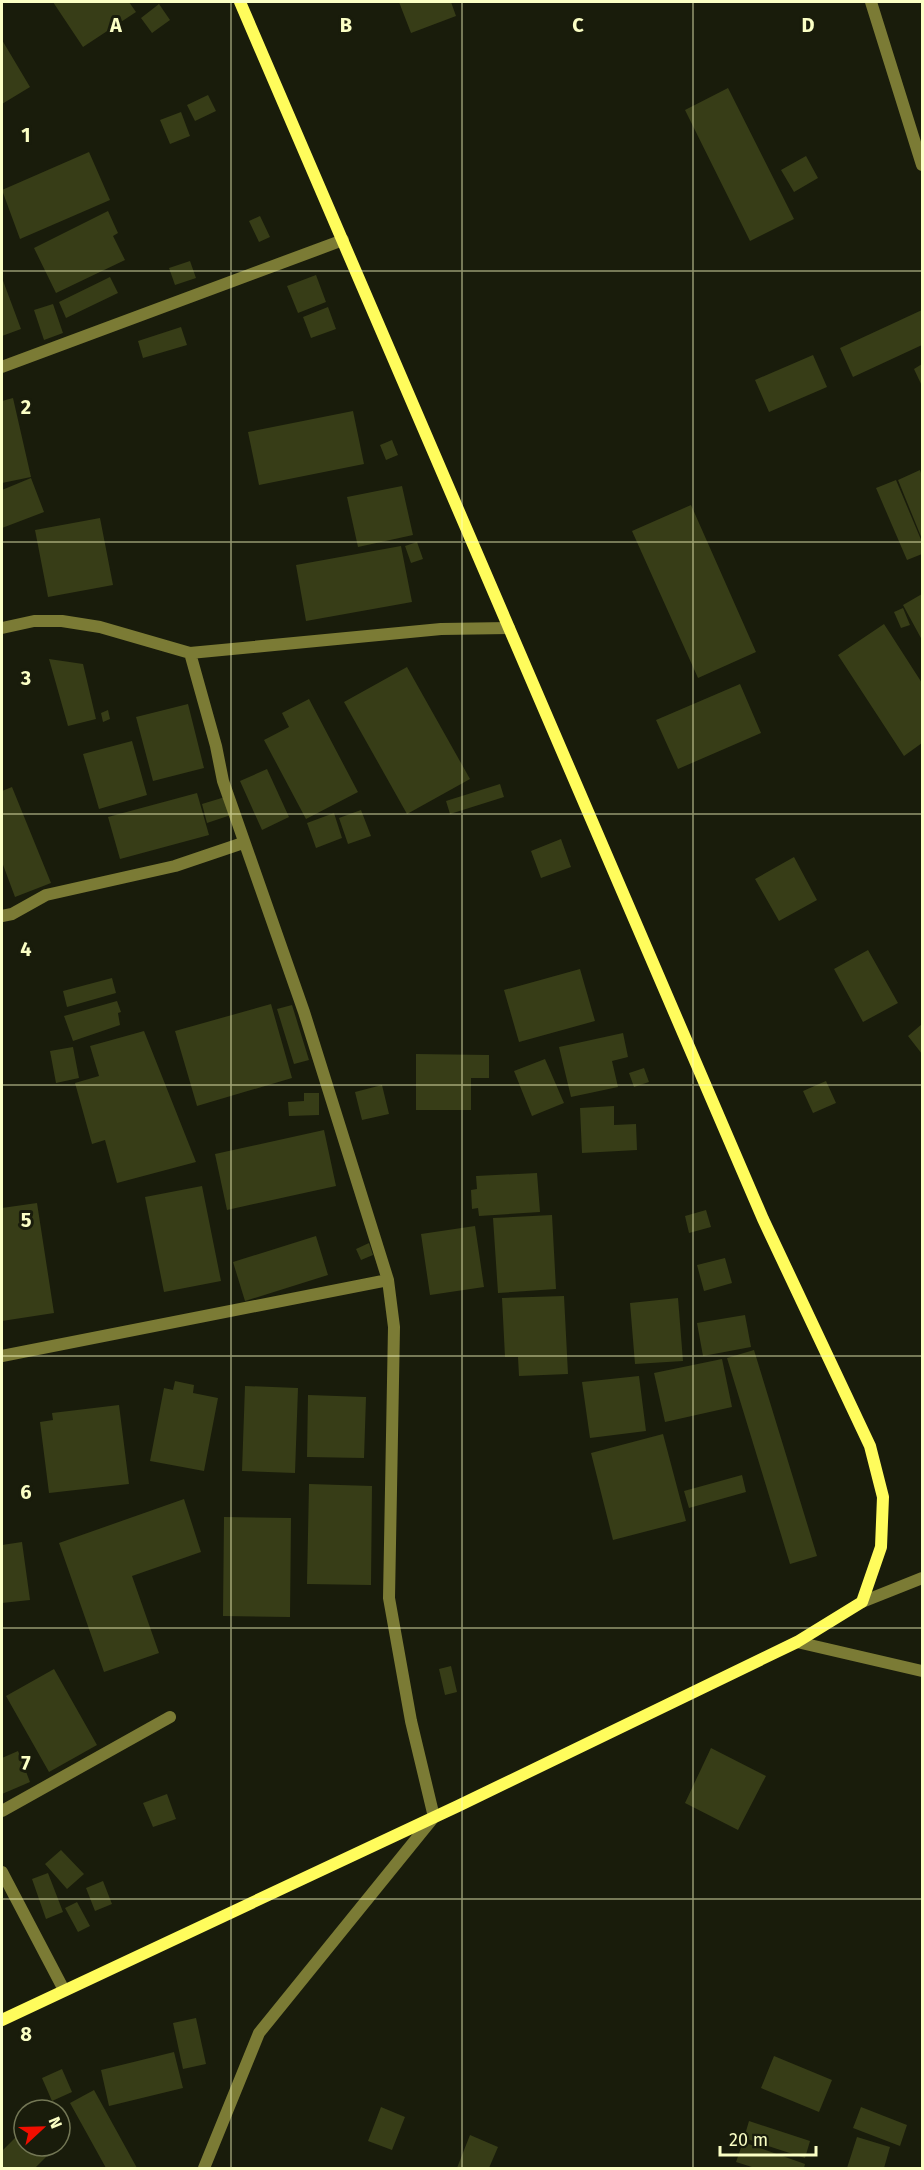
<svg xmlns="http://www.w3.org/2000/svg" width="924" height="2170" font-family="'Fira Sans',sans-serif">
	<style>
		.building { fill: #373d17 }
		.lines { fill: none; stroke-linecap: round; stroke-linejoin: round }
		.street { stroke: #7b7b35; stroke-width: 12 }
		.secondary { stroke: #fffc5c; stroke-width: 12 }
		.grid { fill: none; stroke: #fbffc5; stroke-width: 1.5; stroke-opacity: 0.55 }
		.grid-label { font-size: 20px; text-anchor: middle; font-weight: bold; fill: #fbffc5; stroke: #191c0b; stroke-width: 6; stroke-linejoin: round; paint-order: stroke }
	</style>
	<rect width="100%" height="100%" fill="#191c0b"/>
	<path class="building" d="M53 2H129L136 12 83 47Z
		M399 2H451L456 16 411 33Z
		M159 4 170 20 152 33 141 18Z
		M2 40 30 87 2 104Z
		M728 88 794 219 750 241 685 110Z
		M208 95 216 111 195 121 187 105Z
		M181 112 190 136 170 144 160 120Z
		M89 152 110 200 20 239 2 190Z
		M806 156 818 178 794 192 781 170Z
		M108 211 118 233 113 236 125 260 56 293 34 248Z
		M260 216 270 237 259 242 249 221Z
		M190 261 196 278 175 285 169 268Z
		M316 275 326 302 298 313 287 286Z
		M110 277 118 293 66 318 59 302Z
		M2 278 21 329 2 336Z
		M53 304 63 333 44 340 34 310Z
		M328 307 336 329 311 338 303 317Z
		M922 310V345L853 377 840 348Z
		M181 327 187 345 143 358 138 341Z
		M813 355 827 387 769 412 755 380Z
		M922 364V386L914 369Z
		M13 398 31 477 2 483V401Z
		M353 411 364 464 259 485 248 432Z
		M392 440 398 455 386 460 380 445Z
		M920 470 922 476V539L898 480Z
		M31 478 44 512 2 528V490Z
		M896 480 922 542V554L907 560 876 488Z
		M402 486 413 535 358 547 347 497Z
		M691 505 756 652 698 678 632 531Z
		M100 518 113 585 48 597 35 530Z
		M417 542 423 559 411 563 405 546Z
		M401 546 412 602 306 621 296 565Z
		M922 594V640L903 605Z
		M903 608 910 625 901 628 894 612Z
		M884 624 922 683V743L904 756 838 655Z
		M49 659 83 664 96 719 68 726Z
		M407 667 470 779 407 814 344 702Z
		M740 684 761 733 678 769 656 720Z
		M309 699 358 792 306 819 264 740 289 727 282 713Z
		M188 704 204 768 153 781 136 717Z
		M108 710 110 719 103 722 101 713Z
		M132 741 147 795 99 809 83 754Z
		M267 769 289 817 262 830 240 781Z
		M500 784 504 797 450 814 446 801Z
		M12 787 51 883 15 897 2 862V791Z
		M197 793 209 835 120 859 108 817Z
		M225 797 231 815 207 823 202 804Z
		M361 810 371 836 348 844 339 818Z
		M334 813 342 838 316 848 307 823Z
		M561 839 571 867 541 878 531 851Z
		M794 857 817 900 779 921 755 879Z
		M868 950 898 1003 863 1022 834 969Z
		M580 969 595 1021 519 1042 504 990Z
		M112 978 116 993 67 1007 63 991Z
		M117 1001 121 1012 118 1013 120 1025 73 1041 64 1016Z
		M271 1004 292 1078 197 1106 175 1031Z
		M292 1005 309 1060 294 1064 277 1009Z
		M922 1024V1054L908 1036Z
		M144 1031 196 1162 117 1183 105 1140 92 1144 75 1083 99 1076 90 1046Z
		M623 1033 628 1057 612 1061 618 1087 571 1097 559 1047Z
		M73 1047 79 1078 56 1083 50 1051Z
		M416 1054 489 1055V1078H471V1110H416Z
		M545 1059 564 1103 532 1116 514 1071Z
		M644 1068 649 1082 634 1087 629 1073Z
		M826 1081 836 1103 813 1113 803 1091Z
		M382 1085 389 1114 362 1120 355 1092Z
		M304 1093H319V1115L289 1116 288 1102 304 1101Z
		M614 1106V1125L636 1124 637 1150 582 1153 580 1108Z
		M324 1130 336 1186 227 1210 215 1154Z
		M537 1173 540 1212 479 1216 478 1208 472 1209 471 1190 477 1189 476 1176Z
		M202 1186 221 1281 164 1292 145 1197Z
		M37 1203 54 1313 2 1321V1208Z
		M706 1210 711 1227 689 1233 685 1216Z
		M552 1215 556 1289 498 1293 493 1218Z
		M475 1226 484 1287 430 1295 421 1234Z
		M316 1236 328 1275 245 1301 233 1262Z
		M369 1243 373 1255 361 1260 356 1249Z
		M725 1258 732 1283 704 1291 697 1265Z
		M564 1296 568 1374 519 1376 518 1357H505L502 1298Z
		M678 1298 683 1361 635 1364 630 1303Z
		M745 1315 751 1347 703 1356 697 1323Z
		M754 1350 817 1556 790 1564 727 1358Z
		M722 1359 732 1407 665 1422 654 1373Z
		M639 1376 646 1431 590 1438 582 1382Z
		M175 1381 194 1385 193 1393 218 1398 204 1471 150 1461 164 1388 173 1390Z
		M245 1386 298 1388 295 1473 242 1471Z
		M308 1395 366 1397 364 1458 307 1457Z
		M119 1405 129 1484 49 1493 40 1422 53 1420 52 1413Z
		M663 1434 686 1521 613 1540 591 1453Z
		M742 1475 746 1492 689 1508 684 1491Z
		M309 1484 372 1486 371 1585 307 1584Z
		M184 1499 201 1552 132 1576 159 1653 104 1672 59 1543Z
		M224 1517 291 1518 290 1617 223 1616Z
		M22 1542 30 1600 2 1603V1545Z
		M451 1666 457 1692 445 1695 439 1669Z
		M54 1669 97 1745 49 1772 6 1696Z
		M711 1748 766 1776 738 1830 685 1803Z
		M18 1751 30 1782 2 1794V1758Z
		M167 1794 176 1819 153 1827 143 1803Z
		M61 1850 84 1874 67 1889 45 1864Z
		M48 1873 63 1912 46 1919 32 1879Z
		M103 1881 112 1904 95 1911 86 1888Z
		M77 1902 90 1926 78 1932 65 1908Z
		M196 2018 206 2064 183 2069 173 2023Z
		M174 2052 183 2088 109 2106 101 2070Z
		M774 2056 832 2080 819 2112 761 2088Z
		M62 2069 72 2092 52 2101 42 2078Z
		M94 2090 137 2168H106L70 2103Z
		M381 2107 405 2117 392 2150 368 2141Z
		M861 2107 907 2125 900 2146 853 2128Z
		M749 2121 810 2141 805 2158 744 2138Z
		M24 2129V2146H45L51 2152 35 2168H2V2151Z
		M470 2135 498 2147 489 2168H457Z
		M857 2137 890 2147 884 2168H847Z
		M743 2142 805 2164 804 2168H755L736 2162Z"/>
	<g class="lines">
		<path class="street" d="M871 2 922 165
			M2 367 343 240
			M2 628 34 621H62L100 627 190 653 441 629 509 628
			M190 653 216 746 223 781 304 1012 388 1280 394 1327 389 1598 411 1721 434 1817 259 2033 204 2168
			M2 916 12 914 46 895 175 866 243 843
			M2 1356 388 1280
			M862 1602 922 1578
			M797 1642 922 1671
			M2 1811 170 1717
			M2 1872 64 1990"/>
		<path class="secondary" d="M2 2020 458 1806 797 1642 862 1602 881 1547 883 1497 870 1446 763 1219 240 2"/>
	</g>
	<path class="grid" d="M231 2V2168M462 2V2168M693 2V2168M2 271H922M2 542H922M2 814H922M2 1085H922M2 1356H922M2 1628H922M2 1899H922"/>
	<g class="grid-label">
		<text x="116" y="32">A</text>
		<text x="346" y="32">B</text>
		<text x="578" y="32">C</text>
		<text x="808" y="32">D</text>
		<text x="26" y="142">1</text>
		<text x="26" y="414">2</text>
		<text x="26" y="685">3</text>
		<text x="26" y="956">4</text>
		<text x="26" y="1227">5</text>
		<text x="26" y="1499">6</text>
		<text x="26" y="1770">7</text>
		<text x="26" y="2041">8</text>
	</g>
	<rect width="924" height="2170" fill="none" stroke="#fbffc5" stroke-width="6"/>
	<g transform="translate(42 2128) rotate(68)"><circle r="28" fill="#191c0b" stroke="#737755" stroke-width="1.5"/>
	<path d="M0-4.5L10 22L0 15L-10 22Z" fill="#f00e00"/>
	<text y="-9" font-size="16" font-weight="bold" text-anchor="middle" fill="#fbffc5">N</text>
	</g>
	<path d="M720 2146v9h96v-9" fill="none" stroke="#fbffc5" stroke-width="3"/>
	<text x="729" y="2146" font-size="18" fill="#fbffc5" stroke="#191c0b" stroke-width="4.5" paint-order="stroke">20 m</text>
</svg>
